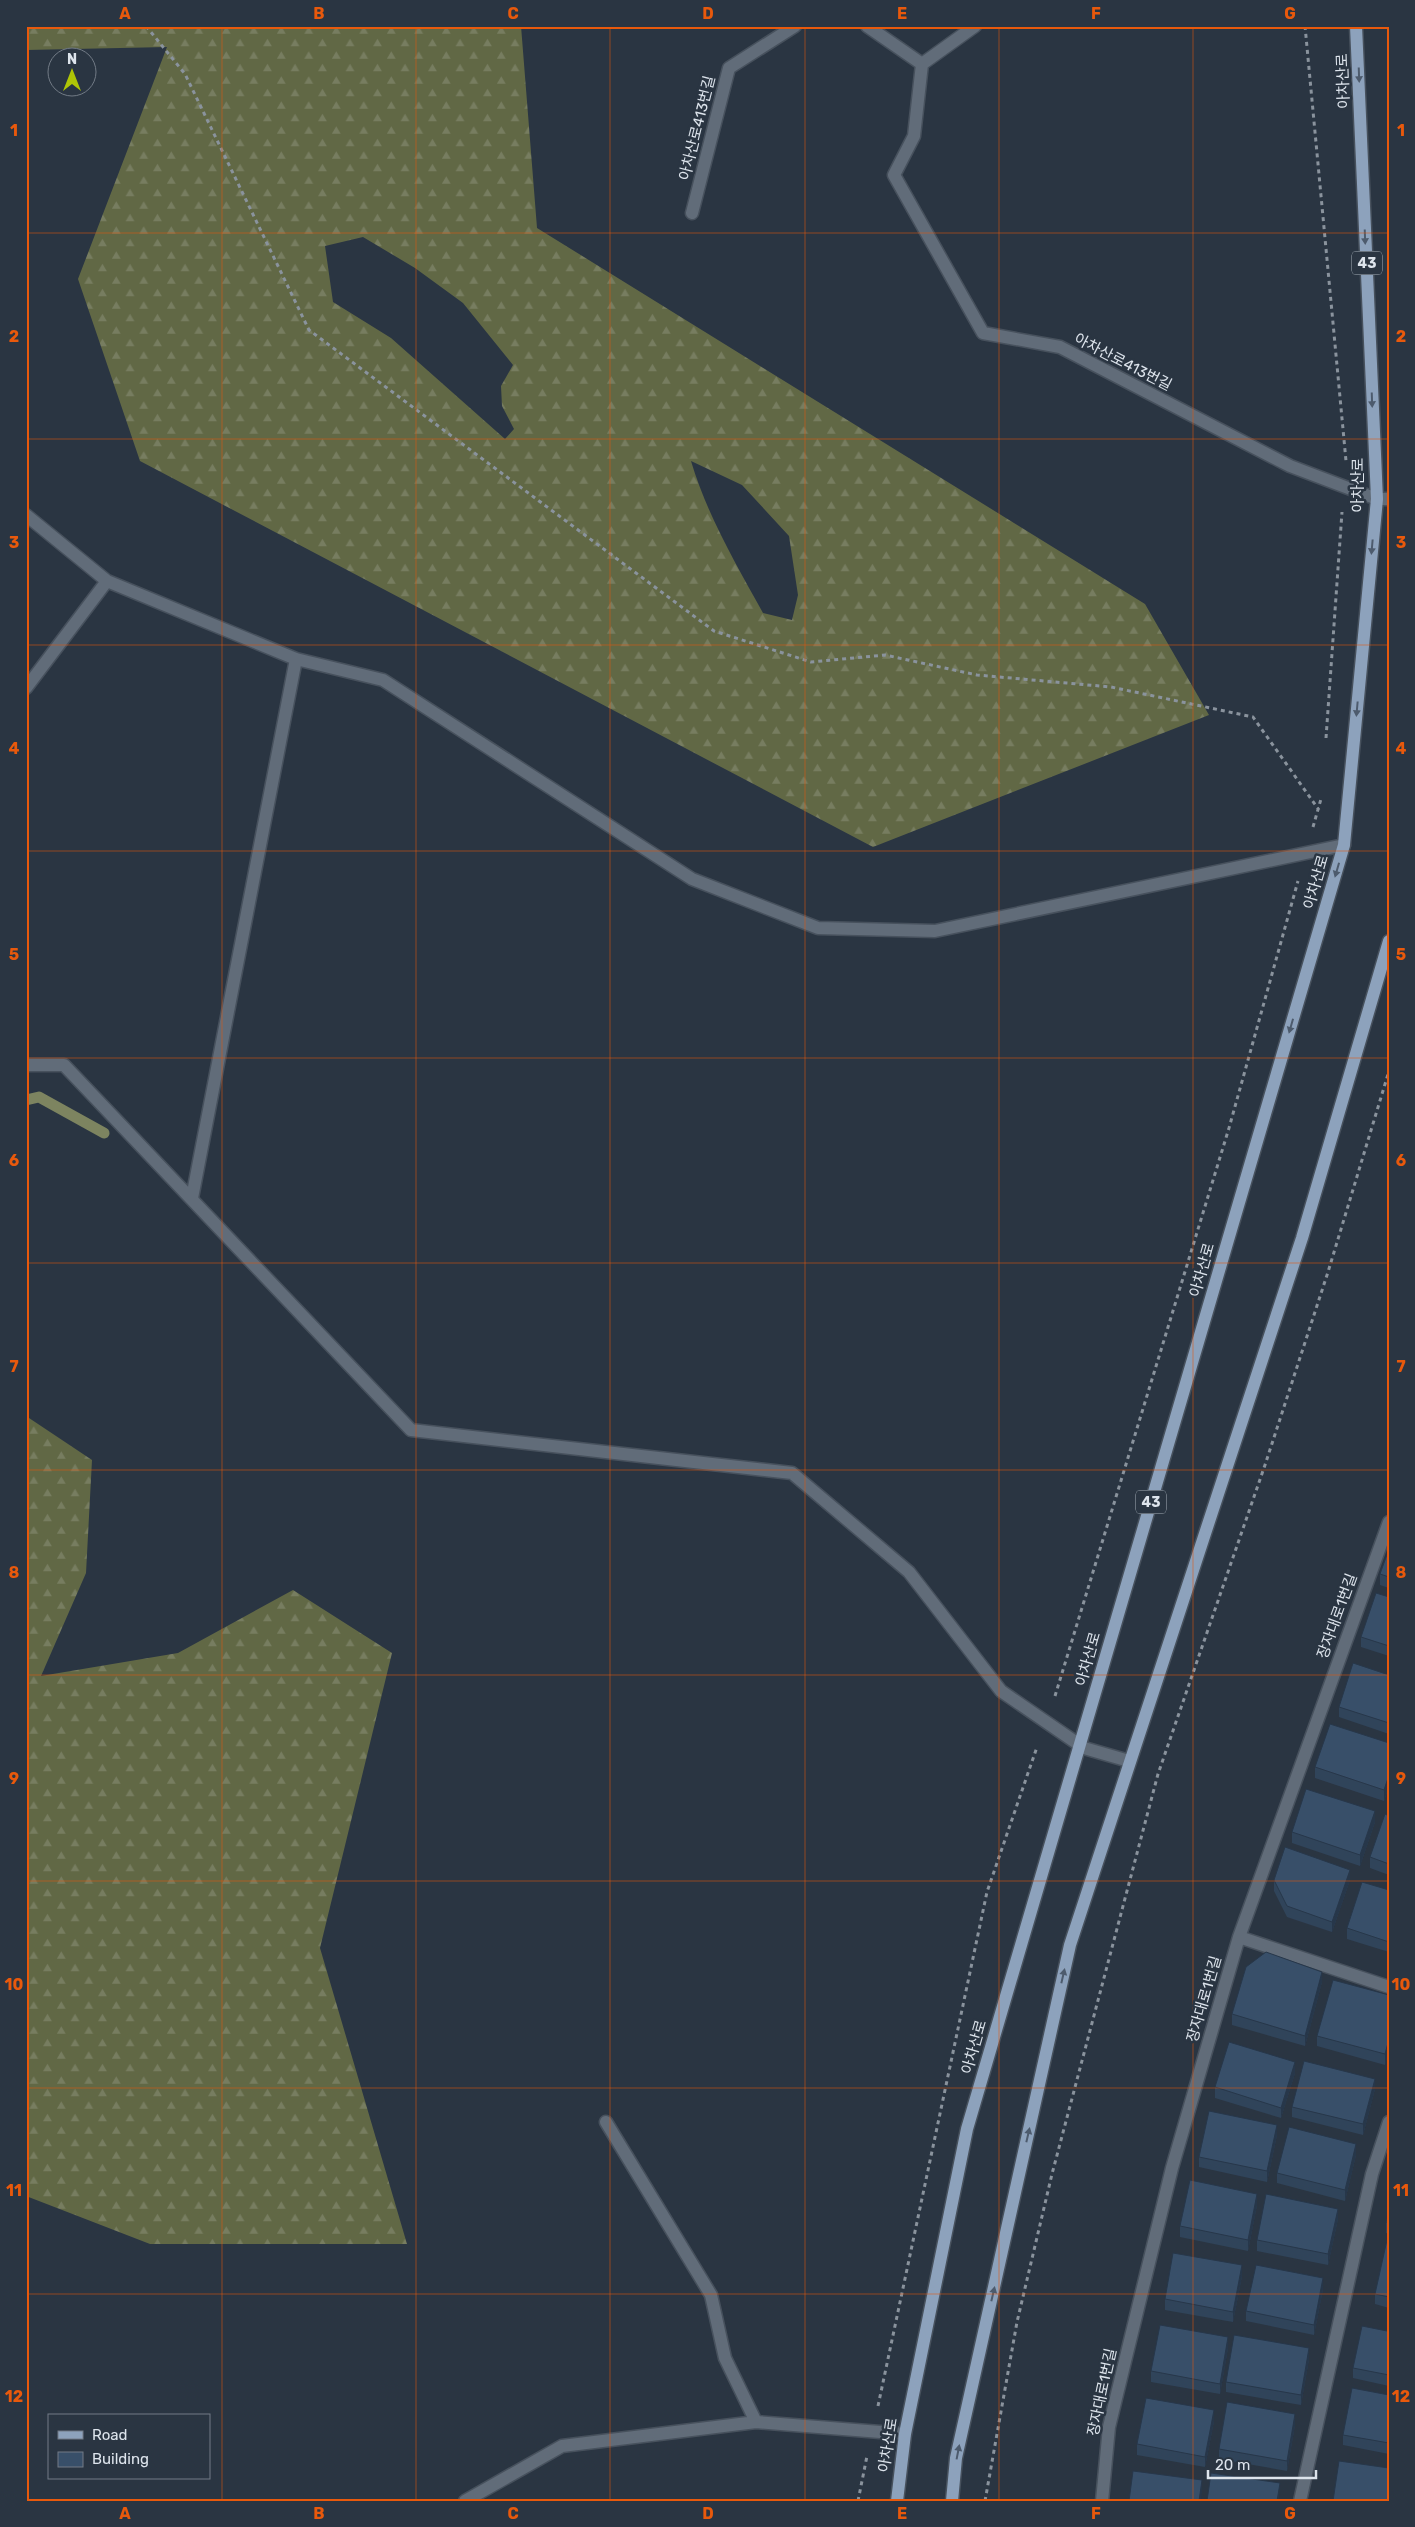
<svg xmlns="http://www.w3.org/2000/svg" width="1415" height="2527" font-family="Rubik,'Noto Sans KR',sans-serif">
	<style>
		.forest { fill: url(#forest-firs); fill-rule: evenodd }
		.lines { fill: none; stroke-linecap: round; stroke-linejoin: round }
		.stream { stroke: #7d8460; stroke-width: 11 }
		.minor-casing { stroke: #47515d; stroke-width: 15 }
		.major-casing { stroke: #47515d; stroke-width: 15 }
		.path { stroke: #8a939d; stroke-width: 3; stroke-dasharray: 4 4; stroke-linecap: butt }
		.minor { stroke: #616c79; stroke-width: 12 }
		.major { stroke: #8da2bc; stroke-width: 12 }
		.wall { fill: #30445a }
		.shaded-wall { fill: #27374a }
		.building { fill: #384f69; stroke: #27374a }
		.oneway { fill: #4d5b6d }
		.grid { fill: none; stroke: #e8590c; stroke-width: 1; stroke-opacity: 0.55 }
		.labels { text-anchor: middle; stroke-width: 5; stroke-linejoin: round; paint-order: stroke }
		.shield { fill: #2a3542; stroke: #a7b0b9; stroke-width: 1 }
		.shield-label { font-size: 14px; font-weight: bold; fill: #dde4ec }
		.street-label { font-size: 15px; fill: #dde4ec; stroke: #2a3542 }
		.neatline { fill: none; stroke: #e8590c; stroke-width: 2 }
		.grid-label { font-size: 16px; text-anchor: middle; font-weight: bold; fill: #e8590c }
	</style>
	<defs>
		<pattern id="forest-firs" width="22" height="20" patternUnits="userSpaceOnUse" patternTransform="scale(1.25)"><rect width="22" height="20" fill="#616845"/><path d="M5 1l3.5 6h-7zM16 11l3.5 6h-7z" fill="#777d60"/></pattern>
	</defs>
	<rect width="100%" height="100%" fill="#2a3542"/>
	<path class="forest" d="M26 26H521L537 228 1145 604 1209 715 873 847 140 461 78 279 167 47 26 50ZM363 237 415 268 463 303 513 365 501 386 502 406 514 429 505 439 391 338 333 302 325 246ZM691 461 742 485 789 536 798 595 792 620 763 613C736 564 707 515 691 461Z
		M26 1416 92 1460 86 1573 41 1676 178 1653 293 1590 392 1653 320 1948 407 2244H150L26 2196Z"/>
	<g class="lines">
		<path class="stream" d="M26 1100 39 1097 104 1133"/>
		<defs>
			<path id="minor" d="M867 26 922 64
				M975 26 922 64 914 136 894 175 983 333 1060 347 1290 466 1377 499H1389
				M692 213 729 68 795 26
				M26 515 107 581 296 659 383 680 692 879 818 928 935 931 1344 845
				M26 688 107 581
				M26 1065H64L411 1430 792 1473 909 1572 1001 1691 1084 1748 1129 1761
				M192 1198 296 659
				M1239 1937 1389 1987
				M606 2122 711 2295 725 2358 756 2422
				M465 2501 562 2446 756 2422 905 2434
				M1102 2501 1109 2427 1172 2168 1239 1937 1389 1522
				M1300 2501 1372 2174 1389 2122"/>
			<path id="major" d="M897 2501 905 2434 967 2129 1344 845 1377 499 1356 26
				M952 2501 956 2458 1070 1945 1302 1238 1389 941"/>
		</defs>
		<use href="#minor" class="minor-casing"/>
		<use href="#major" class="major-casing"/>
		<path class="path" d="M146 26 185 74 309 330 714 631 811 662 885 655 977 675 1111 687 1253 717 1319 810
			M1305 26 1346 461
			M1326 738 1342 512
			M1313 827 1321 799
			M1055 1696 1229 1128 1298 881
			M878 2406 987 1892 1037 1747
			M858 2501 867 2456
			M985 2501 1017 2322 1052 2174 1158 1774 1265 1465 1328 1272 1389 1071"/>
		<use href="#minor" class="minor"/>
		<use href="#major" class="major"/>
	</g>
	<path class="wall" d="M1389 1549V1588L1380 1585V1574Z
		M1389 1597V1656L1361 1647V1637Z
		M1389 1675V1734L1339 1717V1707Z
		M1389 1743V1786L1384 1801 1315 1778V1767Z
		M1389 1816V1875L1370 1868V1857Z
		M1375 1822 1360 1866 1292 1843V1832Z
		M1274 1880H1350L1332 1932 1287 1917 1274 1891Z
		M1389 1890V1952L1347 1939V1928Z
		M1322 1982 1305 2046 1232 2025V2014Z
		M1389 1995V2049L1385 2065 1317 2046V2036Z
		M1295 2073 1281 2118 1215 2098V2087Z
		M1375 2089 1363 2135 1292 2117V2107Z
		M1277 2135 1267 2182 1199 2167V2157Z
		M1356 2155 1345 2201 1277 2183V2173Z
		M1257 2205 1248 2251 1180 2237V2226Z
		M1389 2211V2234L1386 2233V2222Z
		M1338 2219 1328 2265 1257 2251V2240Z
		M1389 2240V2308L1375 2304V2294Z
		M1242 2276 1233 2322 1165 2310V2299Z
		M1323 2289 1314 2335 1246 2321V2311Z
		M1389 2322V2386L1353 2378V2368L1387 2331Z
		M1228 2348 1220 2394 1151 2382V2371Z
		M1309 2359 1301 2405 1226 2392V2382Z
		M1389 2395V2454L1343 2445V2435Z
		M1214 2421 1205 2467 1137 2455V2444Z
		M1295 2425 1287 2471 1219 2459V2449Z"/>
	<path class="shaded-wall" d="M1389 1775V1786L1384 1801V1790Z
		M1375 1811V1822L1360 1866V1855Z
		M1350 1870V1880L1332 1932V1922Z
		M1322 1972V1982L1305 2046V2036Z
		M1389 2039V2049L1385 2065V2054Z
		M1295 2062V2073L1281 2118V2108Z
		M1375 2079V2089L1363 2135V2124Z
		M1277 2125V2135L1267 2182V2171Z
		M1356 2144V2155L1345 2201V2190Z
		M1257 2194V2205L1248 2251V2240Z
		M1338 2209V2219L1328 2265V2254Z
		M1242 2265V2276L1233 2322V2312Z
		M1323 2278V2289L1314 2335V2325Z
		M1228 2337V2348L1220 2394V2384Z
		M1309 2348V2359L1301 2405V2395Z
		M1214 2410V2421L1205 2467V2457Z
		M1295 2414V2425L1287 2471V2461Z
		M1202 2480V2490L1201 2501H1199Z
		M1280 2483 1279 2501H1277Z"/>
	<path class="building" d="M1389 1549V1577L1380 1574Z
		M1376 1593 1389 1597V1646L1361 1637Z
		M1353 1663 1389 1675V1723L1339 1707Z
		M1330 1724 1389 1743V1775L1384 1790 1315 1767Z
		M1306 1789 1375 1811 1360 1855 1292 1832Z
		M1385 1814 1389 1816V1864L1370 1857Z
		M1285 1847 1350 1870 1332 1922 1287 1906 1274 1880Z
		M1362 1882 1389 1890V1942L1347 1928Z
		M1266 1952 1322 1972 1305 2036 1232 2014 1246 1967Z
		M1333 1980 1389 1995V2039L1385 2054 1317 2036Z
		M1229 2042 1295 2062 1281 2108 1215 2087Z
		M1304 2061 1375 2079 1363 2124 1292 2107Z
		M1209 2111 1277 2125 1267 2171 1199 2157Z
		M1289 2127 1356 2144 1345 2190 1277 2173Z
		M1190 2180 1257 2194 1248 2240 1180 2226Z
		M1266 2194 1338 2209 1328 2254 1257 2240Z
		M1389 2211V2223L1386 2222Z
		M1387 2240H1389V2297L1375 2294Z
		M1173 2253 1242 2265 1233 2312 1165 2299Z
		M1256 2265 1323 2278 1314 2325 1246 2311Z
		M1389 2322V2375L1353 2368 1362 2326 1387 2331Z
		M1160 2325 1228 2337 1220 2384 1151 2371Z
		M1234 2335 1309 2348 1301 2395 1226 2382Z
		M1352 2388 1389 2395V2443L1343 2435Z
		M1146 2398 1214 2410 1205 2457 1137 2444Z
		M1227 2402 1295 2414 1287 2461 1219 2449Z
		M1339 2461 1389 2468V2501H1333Z
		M1133 2471 1202 2480 1199 2501H1129Z
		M1211 2473 1280 2483 1277 2501H1207Z"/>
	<defs><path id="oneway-solid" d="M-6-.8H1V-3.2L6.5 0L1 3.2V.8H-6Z" transform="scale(1.25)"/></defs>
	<g class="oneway">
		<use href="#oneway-solid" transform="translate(1359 75) rotate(88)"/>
		<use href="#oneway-solid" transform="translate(1365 237) rotate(88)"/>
		<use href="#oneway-solid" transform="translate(1372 400) rotate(88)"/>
		<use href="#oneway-solid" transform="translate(1372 547) rotate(95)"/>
		<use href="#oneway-solid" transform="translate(1357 709) rotate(95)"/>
		<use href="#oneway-solid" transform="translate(1337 870) rotate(106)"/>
		<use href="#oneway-solid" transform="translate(1291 1026) rotate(106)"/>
		<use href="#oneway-solid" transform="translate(1063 1976) rotate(-77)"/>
		<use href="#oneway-solid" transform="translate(1028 2135) rotate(-77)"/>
		<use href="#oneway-solid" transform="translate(993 2294) rotate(-77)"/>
		<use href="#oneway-solid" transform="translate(958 2452) rotate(-79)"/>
	</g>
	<path class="grid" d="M222 26V2501M416 26V2501M610 26V2501M805 26V2501M999 26V2501M1193 26V2501M26 233H1389M26 439H1389M26 645H1389M26 851H1389M26 1058H1389M26 1263H1389M26 1470H1389M26 1675H1389M26 1881H1389M26 2088H1389M26 2294H1389"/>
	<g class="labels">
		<g class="shield">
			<rect x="1352" y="251.5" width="30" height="23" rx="4"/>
			<rect x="1136" y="1490.5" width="30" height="23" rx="4"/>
		</g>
		<g class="shield-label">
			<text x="1367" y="268">43</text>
			<text x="1151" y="1507">43</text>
		</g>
		<g class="street-label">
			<text transform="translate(1343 81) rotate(-92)" y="5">아차산로</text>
			<text transform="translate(697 128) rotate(-76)" y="5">아차산로413번길</text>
			<text transform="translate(1123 362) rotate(27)" y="5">아차산로413번길</text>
			<text transform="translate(1358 485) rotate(-90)" y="5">아차산로</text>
			<text transform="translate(1316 882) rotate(-74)" y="5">아차산로</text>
			<text transform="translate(1202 1270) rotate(-74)" y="5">아차산로</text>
			<text transform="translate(1337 1616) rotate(-70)" y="5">장자대로1번길</text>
			<text transform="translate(1088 1659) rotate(-74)" y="5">아차산로</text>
			<text transform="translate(1204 1999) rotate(-74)" y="5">장자대로1번길</text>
			<text transform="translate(974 2047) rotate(-74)" y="5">아차산로</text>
			<text transform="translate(1102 2392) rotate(-78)" y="5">장자대로1번길</text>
			<text transform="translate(888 2445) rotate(-81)" y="5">아차산로</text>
		</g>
	</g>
	<rect width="1415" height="2527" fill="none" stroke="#2a3542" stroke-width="55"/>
	<rect x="48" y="2414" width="162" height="65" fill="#2a3542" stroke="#727b86"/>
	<rect x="58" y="2431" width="25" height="8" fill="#8da2bc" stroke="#727b86"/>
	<text x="92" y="2440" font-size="15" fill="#dde4ec">Road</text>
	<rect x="58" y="2452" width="25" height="15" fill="#384f69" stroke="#727b86"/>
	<text x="92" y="2464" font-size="15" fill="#dde4ec">Building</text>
	<g transform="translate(72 72)"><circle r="24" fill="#2a3542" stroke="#727b86"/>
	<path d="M0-4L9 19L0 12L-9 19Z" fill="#afc506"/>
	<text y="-8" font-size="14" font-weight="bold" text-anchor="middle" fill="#dde4ec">N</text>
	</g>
	<path d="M1208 2470v8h108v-8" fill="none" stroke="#dde4ec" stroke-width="2.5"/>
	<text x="1215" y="2470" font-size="15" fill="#dde4ec" stroke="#2a3542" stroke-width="4" paint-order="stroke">20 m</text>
	<rect x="28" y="28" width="1360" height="2472" class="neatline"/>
	<g class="grid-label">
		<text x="125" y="19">A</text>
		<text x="319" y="19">B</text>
		<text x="513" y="19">C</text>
		<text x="708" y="19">D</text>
		<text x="902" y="19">E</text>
		<text x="1096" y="19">F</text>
		<text x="1290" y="19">G</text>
		<text x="14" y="136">1</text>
		<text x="1401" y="136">1</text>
		<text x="14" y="342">2</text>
		<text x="1401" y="342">2</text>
		<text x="14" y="548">3</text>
		<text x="1401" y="548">3</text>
		<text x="14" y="754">4</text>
		<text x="1401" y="754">4</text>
		<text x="14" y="960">5</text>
		<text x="1401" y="960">5</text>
		<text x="14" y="1166">6</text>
		<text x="1401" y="1166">6</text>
		<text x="14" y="1372">7</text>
		<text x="1401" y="1372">7</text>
		<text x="14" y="1578">8</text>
		<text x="1401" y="1578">8</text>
		<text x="14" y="1784">9</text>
		<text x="1401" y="1784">9</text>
		<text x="14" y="1990">10</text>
		<text x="1401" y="1990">10</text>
		<text x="14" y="2196">11</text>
		<text x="1401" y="2196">11</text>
		<text x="14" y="2402">12</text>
		<text x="1401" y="2402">12</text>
		<text x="125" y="2519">A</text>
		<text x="319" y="2519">B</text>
		<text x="513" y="2519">C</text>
		<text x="708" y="2519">D</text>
		<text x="902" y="2519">E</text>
		<text x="1096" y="2519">F</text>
		<text x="1290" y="2519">G</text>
	</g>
</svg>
